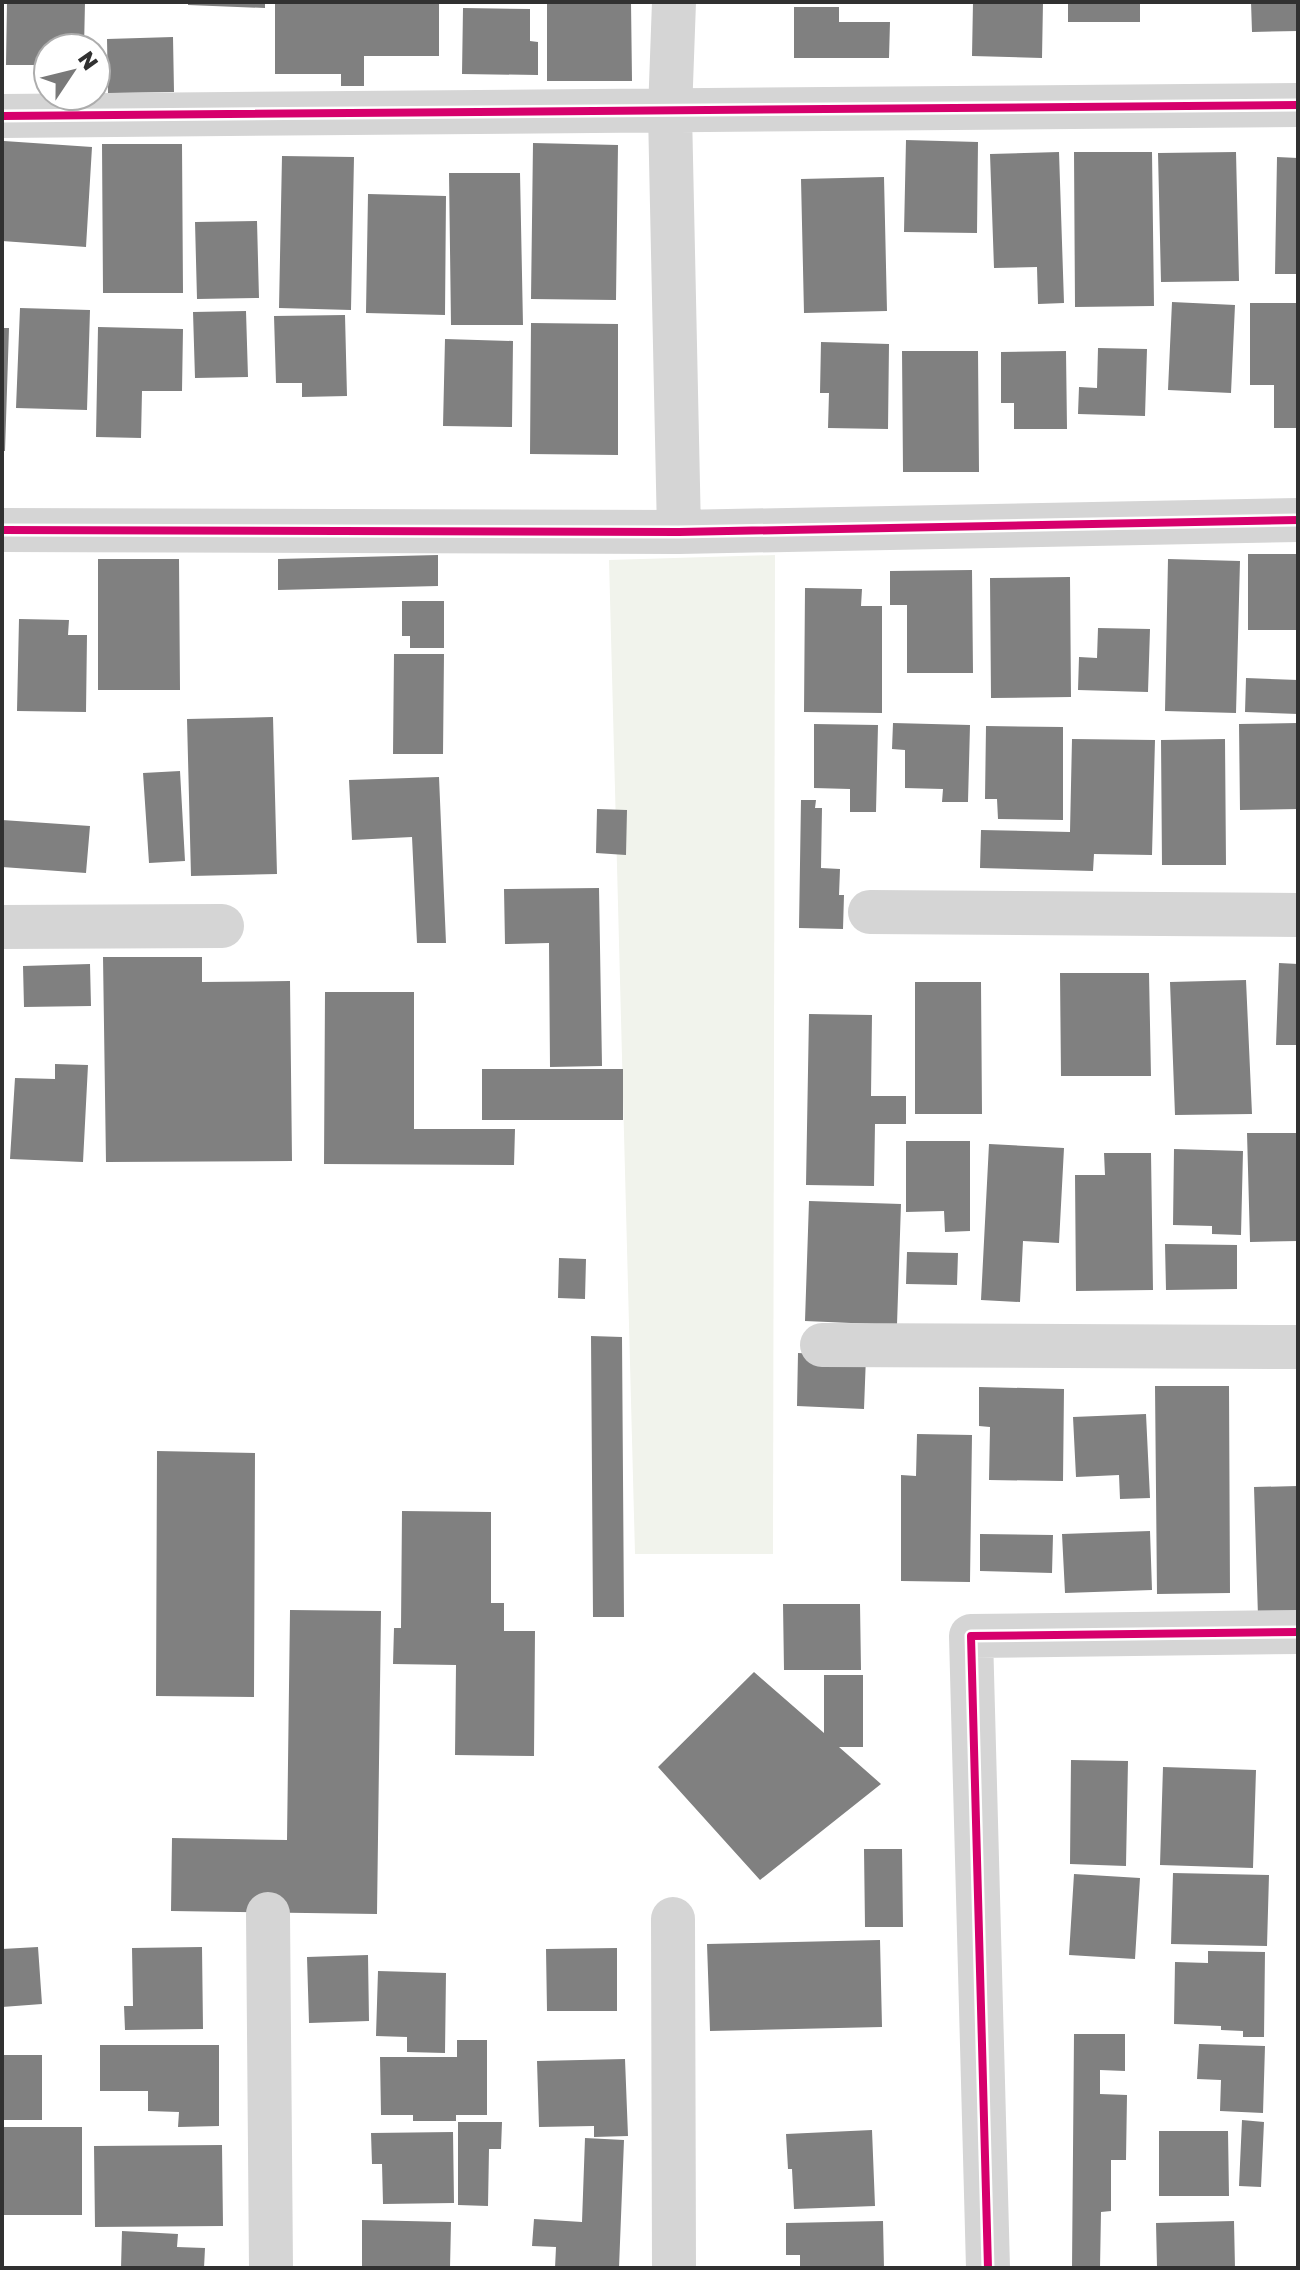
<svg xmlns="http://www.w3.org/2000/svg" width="1300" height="2270" font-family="'Golos Text',sans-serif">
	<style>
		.green { fill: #f1f3ec }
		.building { fill: #808080 }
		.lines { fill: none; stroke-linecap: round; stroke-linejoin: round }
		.street { stroke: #d5d5d5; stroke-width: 44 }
		.cycleway-casing { stroke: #fff; stroke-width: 13 }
		.cycleway { stroke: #d6006c; stroke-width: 8 }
	</style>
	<rect width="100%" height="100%" fill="#fff"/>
	<path class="green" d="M775 555 773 1554H635L609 560Z"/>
	<path class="building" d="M7 2H85L84 48H48V65H6Z
		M188 2H265V8L188 5Z
		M275 2H439V56H364V86H341V74H275Z
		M547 2H631L632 81H547Z
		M973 2H1043L1042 58 972 56Z
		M1068 2H1140V22H1068Z
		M1251 2H1298V31L1252 32Z
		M794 7H839V22H890L889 58H794Z
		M463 8 530 9V41L538 42V75L462 74Z
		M173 37 174 92 108 93 107 39Z
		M906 140 978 142 977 233 904 232Z
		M4 141 92 147 86 247 2 241Z
		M533 143 618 145 616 300 531 299Z
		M102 144H182L183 293H103Z
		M1059 152 1064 303 1038 304 1037 267 994 268 990 154Z
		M1074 152H1152L1154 306 1075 307Z
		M1236 152 1239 281 1161 282 1158 153Z
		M282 156 354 157 351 310 279 308Z
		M1277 157 1298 158V274H1275Z
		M449 173H520L523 325H451Z
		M884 177 887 311 804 313 801 179Z
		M368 194 446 196 445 315 366 313Z
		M257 221 259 298 197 299 195 222Z
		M1172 302 1235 305 1231 393 1168 390Z
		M1250 303H1298V428H1274V385H1250Z
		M20 308 90 310 87 410 16 408Z
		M246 311 248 377 195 378 193 312Z
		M345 315 347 396 302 397V383H276L274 316Z
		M531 323 618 324V455L530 454Z
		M98 327 183 329 182 391H142L141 438 96 437Z
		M2 328H9L5 451H2Z
		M445 339 513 341 512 427 443 426Z
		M821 342 889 344 888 429 828 428 829 393H820Z
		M1098 348 1147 349 1145 416 1078 414 1079 387 1097 388Z
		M902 351H978L979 472H903Z
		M1066 351 1067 429H1014V403H1001V352Z
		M1248 554H1298V630H1248Z
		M438 555V586L278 590V559Z
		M98 559H179L180 690H98Z
		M1168 559 1240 561 1236 713 1165 711Z
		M972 570 973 673H907V605H890V571Z
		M1070 577 1071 697 991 698 990 578Z
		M805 588 862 589 861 606H882V713L804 712Z
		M402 601H444V648H410V636H402Z
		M19 619 69 620 68 635H87L86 712 17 711Z
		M1098 628 1150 629 1148 692 1078 690 1079 657 1097 658Z
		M394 654H444L443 754H393Z
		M1246 678 1298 680V714L1245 712Z
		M273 717 277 874 191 876 187 719Z
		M893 723 970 725 968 802H942L943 789 905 788V750L892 749Z
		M1298 723V809L1240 810 1239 724Z
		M814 724 878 725 876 812H850V789L814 788Z
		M986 726 1063 727V820L998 819 997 799H985Z
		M1072 739 1155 740 1152 855 1094 854 1093 871 980 868 981 830 1070 832Z
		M1225 739 1226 865H1162L1161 740Z
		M180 771 185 861 149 863 143 773Z
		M439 777 446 943H417L412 837 352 840 349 780Z
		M801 800H816L815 808H822L821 868 840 869 839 895H844L843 929 799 928Z
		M597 809 627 810 626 855 596 853Z
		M2 820 90 826 86 873 2 867Z
		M599 888 602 1066 550 1067 549 943 505 944 504 889Z
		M103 957H202V982L290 981 292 1161 106 1162Z
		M1279 963 1298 964V1045H1276Z
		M90 964 91 1006 24 1007 23 966Z
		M1060 973H1149L1151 1076H1061Z
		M1246 980 1252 1114 1175 1115 1170 982Z
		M915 982H981L982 1114H915Z
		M325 992H414V1129H515L514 1165 324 1164Z
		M809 1014 872 1015 871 1096H906V1124H875L874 1186 806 1185Z
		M55 1064 88 1065 83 1162 10 1159 15 1078 55 1079Z
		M482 1069H623V1120H482Z
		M1247 1133H1298V1241L1250 1242Z
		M906 1141H970V1231L945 1232 944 1211 906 1212Z
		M989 1144 1064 1148 1059 1243 1023 1241 1020 1302 981 1300Z
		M1174 1149 1243 1151 1241 1235 1212 1234V1226L1173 1225Z
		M1104 1153H1151L1153 1290 1076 1291 1075 1175H1105Z
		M809 1201 901 1204 897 1325 805 1321Z
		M1165 1244 1237 1245V1289L1166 1290Z
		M907 1252 958 1253 957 1285 906 1284Z
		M559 1258 586 1259 585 1299 558 1298Z
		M591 1336 622 1337 624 1617H593Z
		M798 1353 866 1356 864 1409 797 1406Z
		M1155 1386H1229L1230 1593 1157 1594Z
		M979 1387 1064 1389 1063 1481 989 1480 990 1427 979 1426Z
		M1146 1414 1150 1498 1120 1499 1119 1475 1076 1477 1073 1417Z
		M917 1434 972 1435 970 1582 901 1581V1475L916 1476Z
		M157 1451 255 1453 254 1697 156 1696Z
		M1298 1486V1615L1258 1616 1254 1487Z
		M402 1511 491 1512V1603H504V1631H535L534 1756 455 1755 456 1665 393 1664 394 1628H401Z
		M1150 1531 1152 1590 1065 1593 1062 1534Z
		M980 1534 1053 1535 1052 1573 980 1571Z
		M783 1604H860L861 1670H784Z
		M290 1610 381 1611 377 1914 171 1911 172 1838 287 1840Z
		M754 1672 824 1733V1675H863V1747H839L881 1784 760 1880 658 1767Z
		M1071 1760 1128 1761 1126 1866 1070 1864Z
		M1163 1767 1256 1770 1253 1868 1160 1865Z
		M864 1849H902L903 1927H865Z
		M1173 1873 1269 1875 1267 1946 1171 1944Z
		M1074 1874 1140 1878 1135 1959 1069 1955Z
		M880 1940 882 2027 710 2031 707 1944Z
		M38 1947 42 2004 2 2007V1949Z
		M202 1947 203 2029 125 2030 124 2006H133L132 1948Z
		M617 1948V2011H547L546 1949Z
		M1208 1951 1265 1952 1264 2037H1243V2031L1221 2030V2026L1174 2024 1175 1962 1208 1963Z
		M368 1955 369 2021 309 2023 307 1957Z
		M378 1971 446 1973 445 2053 407 2052V2037L376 2036Z
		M1074 2034H1125V2071L1100 2070V2094L1127 2095 1126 2160H1111V2211L1101 2212 1100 2268H1072Z
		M457 2040H487V2115H456V2121H413V2115H381L380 2057H457Z
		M1199 2044 1265 2046 1263 2113 1220 2111 1221 2080 1197 2079Z
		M100 2045H219V2126L178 2127 179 2112 148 2111V2091H100Z
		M2 2055H42V2120H2Z
		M625 2059 628 2136 594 2137V2126L539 2127 537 2061Z
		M1242 2120 1264 2122 1261 2187 1239 2186Z
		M458 2122H502L501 2149H489L488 2206 458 2205Z
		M2 2127H82V2215H2Z
		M872 2130 875 2206 794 2209 792 2169H788L786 2134Z
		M1159 2131H1228L1229 2196H1159Z
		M453 2132 454 2203 383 2204 382 2164H372L371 2133Z
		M585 2138 624 2140 619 2268H555L556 2247 532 2246 534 2219 582 2222Z
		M222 2145 223 2226 95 2227 94 2146Z
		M362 2220 451 2222 450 2268H362Z
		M883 2221 884 2268H800V2255H786V2223Z
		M1234 2221 1235 2268 1157 2267 1156 2223Z
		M122 2231 178 2234 177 2247 205 2248 204 2268H121Z"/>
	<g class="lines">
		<path class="street" d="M674 2 670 112 679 532
			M2 116 1298 105
			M2 530 679 532 1298 520
			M870 912 1298 915
			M2 927 222 926
			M822 1345 1298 1347
			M268 1914 271 2268
			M673 1919 674 2268
			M988 2268 971 1636 1298 1632"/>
		<defs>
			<path id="cycleway" d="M2 116 1298 105
				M2 530 679 532 1298 520
				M988 2268 971 1636 1298 1632"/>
		</defs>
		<use href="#cycleway" class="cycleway-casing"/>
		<use href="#cycleway" class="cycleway"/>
	</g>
	<rect width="1300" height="2270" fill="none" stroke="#313131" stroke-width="8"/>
	<g transform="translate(72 72) rotate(55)"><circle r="38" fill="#ffffff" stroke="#adadad" stroke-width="2"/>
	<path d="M0-6L14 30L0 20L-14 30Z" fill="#797979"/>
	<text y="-12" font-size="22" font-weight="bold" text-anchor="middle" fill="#313131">N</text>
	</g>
</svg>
